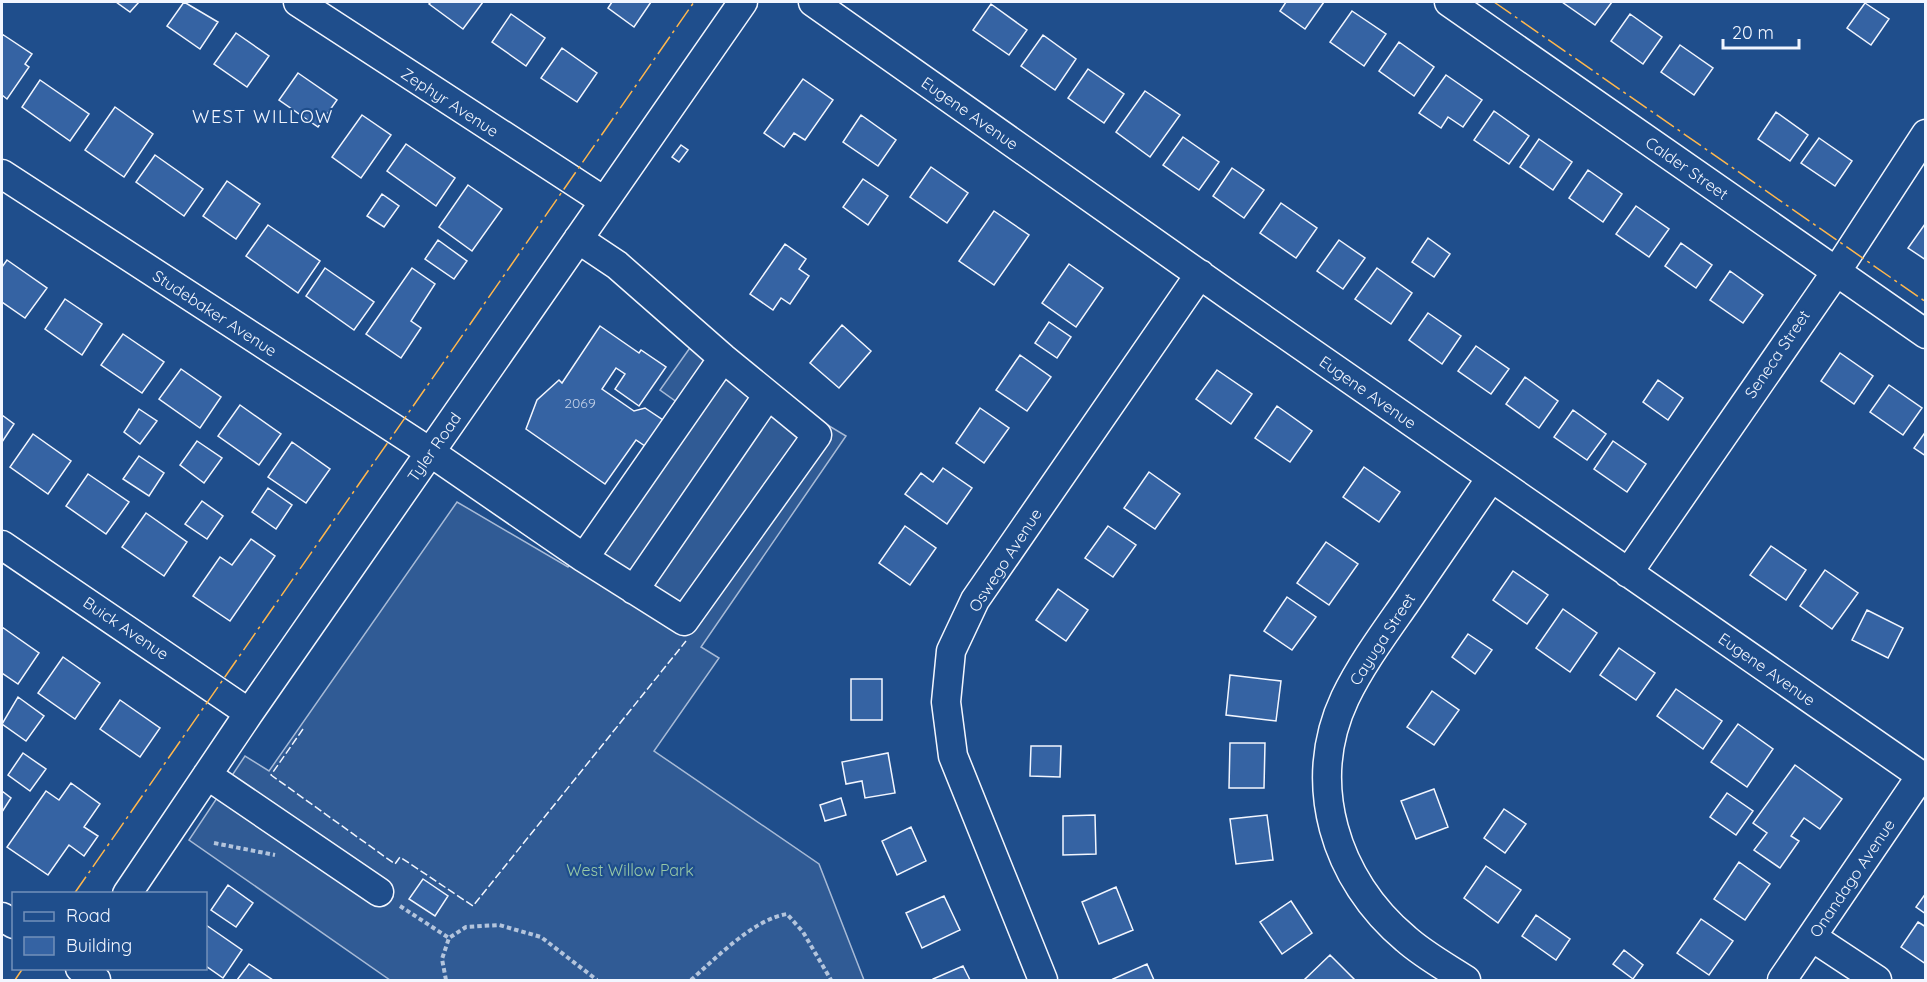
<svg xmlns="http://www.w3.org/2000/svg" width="1927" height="982" font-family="Quicksand,sans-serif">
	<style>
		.built { fill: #305b95; stroke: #a8bbd7; stroke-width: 1.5 }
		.building { fill: #3563a3; stroke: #f2f6ff; stroke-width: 1.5 }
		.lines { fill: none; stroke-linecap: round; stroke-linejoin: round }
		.minor-casing { stroke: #f2f6ff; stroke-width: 31 }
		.path { stroke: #b3c4dc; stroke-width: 4; stroke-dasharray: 4.5 3; stroke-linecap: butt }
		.minor { stroke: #1f4e8c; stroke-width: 28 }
		.fence { stroke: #f2f6ff; stroke-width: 1.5; stroke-dasharray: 8 3; stroke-linecap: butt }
		.power { stroke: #ffb74d; stroke-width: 1.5; stroke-dasharray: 21 4.5 3 4.5; stroke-linecap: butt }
		.labels { text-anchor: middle; stroke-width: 4.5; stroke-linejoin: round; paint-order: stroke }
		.number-label { font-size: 14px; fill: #c3d1e8 }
		.street-label { font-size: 16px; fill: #f2f6ff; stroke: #1f4e8c }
		.park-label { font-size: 16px; fill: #97c8a6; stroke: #1f4e8c }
		.neighbourhood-label { font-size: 18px; letter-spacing: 1.5px; fill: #f2f6ff; stroke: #1f4e8c }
	</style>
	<rect width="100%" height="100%" fill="#1f4e8c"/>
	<path class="built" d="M704 328 764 387 846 436 701 647 719 658 654 751 819 864 864 980H390L189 840 245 756 269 771 457 502 568 567 678 403 660 390Z"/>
	<path class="building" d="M116 2H139L130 12Z
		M184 2 218 22 200 49 167 26Z
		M431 2H483L463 29 429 4Z
		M612 2H651L634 27 608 8Z
		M1286 2H1324L1305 29 1280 11Z
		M1562 2H1612L1595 25Z
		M1865 3 1889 19 1871 45 1847 28Z
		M991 4 1027 30 1009 55 973 30Z
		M1352 11 1386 34 1364 66 1330 42Z
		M511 14 545 38 526 66 492 42Z
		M1630 14 1662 37 1643 64 1611 41Z
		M236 33 269 56 247 87 214 64Z
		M2 34 32 54 25 64 29 67 7 99 2 95Z
		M1043 35 1076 59 1055 90 1021 66Z
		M1399 42 1434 67 1414 96 1379 71Z
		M1680 45 1713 68 1694 95 1661 72Z
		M562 48 597 73 577 102 541 78Z
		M1088 69 1124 94 1104 123 1068 98Z
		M298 73 337 100 318 127 279 100Z
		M1446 75 1482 100 1463 127 1448 117 1441 128 1419 113Z
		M803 79 833 100 805 140 794 133 784 147 764 133Z
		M40 80 89 114 70 141 22 107Z
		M1145 91 1180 115 1150 157 1116 132Z
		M115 107 153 134 124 177 85 150Z
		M1494 111 1529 136 1509 164 1474 140Z
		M1776 112 1808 135 1790 161 1758 139Z
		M362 115 391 135 361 178 332 157Z
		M861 115 896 140 878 166 843 142Z
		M1183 137 1219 162 1199 190 1163 165Z
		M1819 138 1852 161 1835 186 1801 163Z
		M1539 139 1572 162 1553 190 1520 167Z
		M406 144 455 178 436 206 387 171Z
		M681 145 688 150 679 162 672 157Z
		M155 155 203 189 184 216 136 182Z
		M931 167 968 193 947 223 910 197Z
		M1232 168 1264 190 1244 218 1213 196Z
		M1588 170 1622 194 1603 222 1569 198Z
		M863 179 888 196 868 225 843 207Z
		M227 181 260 204 236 239 203 216Z
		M468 185 502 209 472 251 439 227Z
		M382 194 399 206 384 227 367 216Z
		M1281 203 1317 228 1296 258 1260 233Z
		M1636 206 1669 229 1649 257 1616 234Z
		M994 211 1029 235 994 285 959 261Z
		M1925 224H1926V260L1908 248Z
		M268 225 320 261 298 293 246 256Z
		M1428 238 1450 254 1434 277 1412 262Z
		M438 240 467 261 454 279 425 259Z
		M1339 240 1365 258 1343 289 1317 271Z
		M1681 243 1712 265 1696 288 1665 266Z
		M785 244 806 259 799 269 809 276 790 304 781 298 773 310 750 294Z
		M7 260 47 288 25 318 2 302V267Z
		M1069 264 1103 288 1076 327 1042 303Z
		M325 268 374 302 354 330 306 296Z
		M412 268 435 284 411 321 421 328 401 358 366 334Z
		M1377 268 1412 293 1391 324 1355 299Z
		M1730 271 1763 295 1743 323 1710 300Z
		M65 299 102 324 82 355 45 329Z
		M1428 313 1461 336 1442 364 1409 340Z
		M1049 322 1071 337 1057 358 1035 343Z
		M842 325 871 351 839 388 810 363Z
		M600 326 639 353 641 350 666 367 639 406 615 389 625 374 616 368 602 389 634 411 645 408 663 420 645 446 636 440 605 484 526 429 537 400 559 380 562 383Z
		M123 334 164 362 142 393 101 365Z
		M1476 346 1509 369 1491 394 1458 371Z
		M1840 353 1873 376 1854 404 1821 381Z
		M1020 355 1051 377 1027 411 996 390Z
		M181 369 221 397 200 428 159 399Z
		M1217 370 1252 394 1231 424 1196 399Z
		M1525 377 1558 401 1539 428 1506 404Z
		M1658 380 1683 398 1668 420 1643 402Z
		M1889 385 1922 408 1903 435 1870 412Z
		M240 405 281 434 259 465 218 436Z
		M1277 406 1312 431 1290 462 1255 438Z
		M980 408 1009 428 984 463 956 443Z
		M139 409 157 421 140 444 124 432Z
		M1573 410 1606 434 1587 460 1554 437Z
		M2 415 14 424 2 442Z
		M1926 431V456L1914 448Z
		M33 434 71 461 48 494 10 467Z
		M197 441 222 458 204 483 180 465Z
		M1613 441 1646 464 1627 492 1594 469Z
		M292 442 330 469 306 503 268 477Z
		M139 456 164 473 149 496 123 479Z
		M1364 467 1400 492 1379 522 1343 497Z
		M943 468 972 488 947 524 905 494 921 473 933 482Z
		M1149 472 1180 494 1155 529 1124 508Z
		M88 474 129 502 106 534 66 506Z
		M268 488 292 505 276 529 252 512Z
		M202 501 223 516 207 539 185 524Z
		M146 513 187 542 164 576 122 547Z
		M905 526 936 548 910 585 879 563Z
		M1108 526 1136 545 1113 577 1085 558Z
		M251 539 275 556 230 621 193 596 220 557 232 565Z
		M1326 542 1358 564 1329 605 1297 583Z
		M1771 546 1806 570 1786 600 1750 575Z
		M1825 570 1858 593 1832 629 1800 606Z
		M1513 571 1548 595 1527 624 1493 600Z
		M1058 589 1088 610 1066 641 1036 620Z
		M1287 597 1316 617 1292 650 1264 631Z
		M1563 609 1597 633 1570 672 1536 648Z
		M1867 610 1903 628 1888 658 1852 640Z
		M2 627 39 653 18 684 2 673Z
		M1468 634 1492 650 1475 674 1452 657Z
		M1619 648 1655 673 1636 700 1600 675Z
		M63 657 100 683 75 719 38 693Z
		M1230 675 1281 681 1276 721 1226 715Z
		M851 679H882V720H851Z
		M1676 689 1722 721 1703 749 1657 716Z
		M1432 691 1459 710 1434 745 1407 727Z
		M18 697 44 716 26 741 2 724Z
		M120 700 160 728 140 757 100 729Z
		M1738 724 1773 749 1747 787 1711 762Z
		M1230 743H1265L1264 788H1229Z
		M1031 746H1061L1060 777 1030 776Z
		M23 753 46 769 30 791 8 775Z
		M888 753 895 793 865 798 862 781 846 784 842 762Z
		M1795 765 1842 799 1820 829 1804 818 1791 836 1799 841 1780 868 1754 850 1767 833 1753 823Z
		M71 783 100 804 84 827 98 836 84 856 69 845 48 875 7 847 46 791 59 800Z
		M1434 789 1448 827 1416 839 1401 801Z
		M2 791 11 798 2 812Z
		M1727 793 1753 811 1736 835 1710 817Z
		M841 798 846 815 825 821 820 805Z
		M1504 809 1526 824 1505 853 1484 838Z
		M1095 815 1096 854 1063 855V816Z
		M1267 815 1273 860 1236 864 1230 819Z
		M911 827 926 861 897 875 882 841Z
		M1739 862 1770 884 1745 920 1714 899Z
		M1486 866 1521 890 1498 923 1464 898Z
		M423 879 448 896 435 916 409 899Z
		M228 885 253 903 236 927 211 910Z
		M1116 887 1133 930 1099 944 1082 902Z
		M1926 893V914L1916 907Z
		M944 896 960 930 922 948 906 913Z
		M1291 901 1312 933 1282 954 1260 922Z
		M1536 915 1570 939 1556 960 1522 936Z
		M1701 919 1733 941 1709 975 1677 953Z
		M1918 922 1926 927V964L1901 947Z
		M206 925 242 950 223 978 206 966Z
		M1624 950 1643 965 1633 979 1613 964Z
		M1330 955 1355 980H1304Z
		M249 964 273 980H237Z
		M1147 964 1154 980H1114L1113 979Z
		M963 966 970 980H933V979Z"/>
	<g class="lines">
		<defs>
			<path id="minor" d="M298 2 604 201
				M813 2 1230 296 1926 779
				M1449 2 1926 334
				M2 174 430 452 584 558 684 621 817 435 723 358 617 265 578 239
				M2 545 249 713
				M584 558 723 358
				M1628 573 1836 272 1926 134
				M634 590 768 395
				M207 775 379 892
				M127 894 249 713 743 2
				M2 917 14 924
				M1812 937 1877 980
				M80 968 96 980
				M1043 980 953 756 946 702 951 651 975 600 1200 274
				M1466 980C1446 967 1424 955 1406 939 1335 880 1305 783 1345 698 1361 665 1383 635 1404 605 1433 563 1462 521 1491 478
				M1782 980 1921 776"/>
		</defs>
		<use href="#minor" class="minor-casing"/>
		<path class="path" d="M214 843 275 855
			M400 906 449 938
			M446 980 442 959 449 938 466 927 499 925 541 937 597 980
			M691 980C716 958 754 919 787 914L803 932 831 980"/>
		<use href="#minor" class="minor"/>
		<path class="fence" d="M303 729 271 775 395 864 400 857 473 906 686 641"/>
		<path class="power" d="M1494 2 1926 302
			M74 894 694 2
			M15 980 23 968"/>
	</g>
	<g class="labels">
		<g class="number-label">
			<text x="580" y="408">2069</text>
		</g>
		<g class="street-label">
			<text transform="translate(450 102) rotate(33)" y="6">Zephyr Avenue</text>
			<text transform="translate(970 113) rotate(35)" y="6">Eugene Avenue</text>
			<text transform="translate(1687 168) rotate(35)" y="6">Calder Street</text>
			<text transform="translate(215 313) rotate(33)" y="6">Studebaker Avenue</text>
			<text transform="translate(1777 354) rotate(-56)" y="6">Seneca Street</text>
			<text transform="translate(1368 392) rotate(35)" y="6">Eugene Avenue</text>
			<text transform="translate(434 447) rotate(-55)" y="6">Tyler Road</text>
			<text transform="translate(1005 560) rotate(-57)" y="6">Oswego Avenue</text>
			<text transform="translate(126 628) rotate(34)" y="6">Buick Avenue</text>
			<text transform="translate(1382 639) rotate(-57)" y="6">Cayuga Street</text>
			<text transform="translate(1767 669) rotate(35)" y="6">Eugene Avenue</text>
			<text transform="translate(1852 878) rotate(-56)" y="6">Onandago Avenue</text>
		</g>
		<g class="park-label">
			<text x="630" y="876">West Willow Park</text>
		</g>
		<g class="neighbourhood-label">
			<text x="263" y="123">WEST WILLOW</text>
		</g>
	</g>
	<rect width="1927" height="982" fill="none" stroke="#f2f6ff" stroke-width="6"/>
	<rect x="12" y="892" width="195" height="78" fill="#1f4e8c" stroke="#7391ba" stroke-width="1.5"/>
	<rect x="24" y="912" width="30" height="9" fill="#1f4e8c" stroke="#7391ba" stroke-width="1.5"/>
	<text x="66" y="922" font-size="18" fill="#f2f6ff">Road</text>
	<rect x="24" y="937" width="30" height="18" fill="#3563a3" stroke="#7391ba" stroke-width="1.5"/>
	<text x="66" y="952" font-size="18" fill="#f2f6ff">Building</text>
	<path d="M1723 39v9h76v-9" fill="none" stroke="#f2f6ff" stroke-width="3"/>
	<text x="1732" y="39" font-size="18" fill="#f2f6ff" stroke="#1f4e8c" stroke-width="4.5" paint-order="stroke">20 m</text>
</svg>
